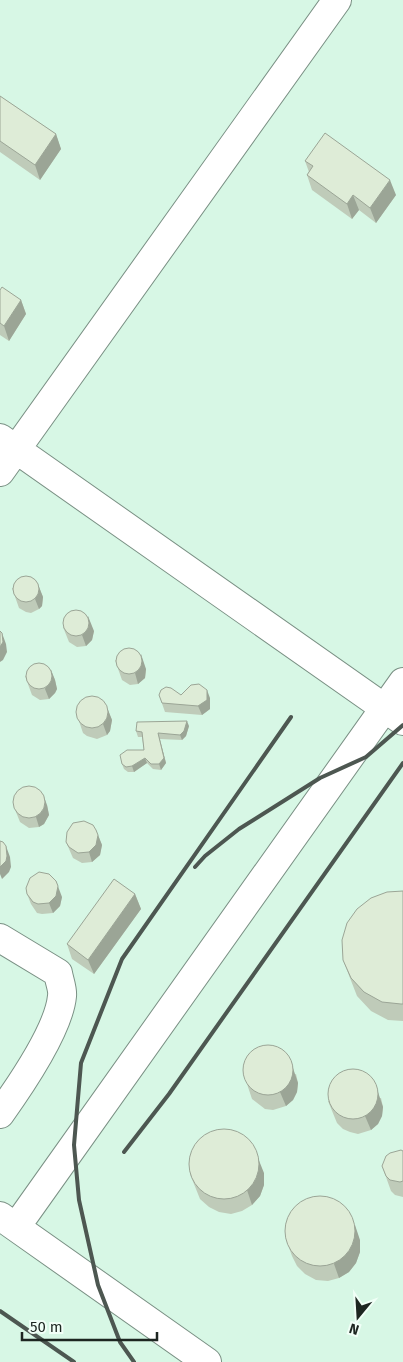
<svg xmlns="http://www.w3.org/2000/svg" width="403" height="1362" font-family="'Fira Sans',sans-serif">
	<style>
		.built { fill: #d7f7e5 }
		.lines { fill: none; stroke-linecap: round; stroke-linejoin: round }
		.minor-casing { stroke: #7a9084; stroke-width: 30 }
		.minor { stroke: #fff; stroke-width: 28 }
		.rail { stroke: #4d5751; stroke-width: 4 }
		.wall { fill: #bfcbb9 }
		.shaded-wall { fill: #9ba596 }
		.building { fill: #deecd7; stroke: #9ba596 }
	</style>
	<rect width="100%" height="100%" fill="#f1fff7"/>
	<path class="built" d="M0 0H403V1362H0Z"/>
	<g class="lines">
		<defs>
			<path id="minor" d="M0 438 403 721
				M0 472 337 0
				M0 938 58 973C59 980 63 989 62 996 59 1029 20 1086 0 1114
				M0 1216 207 1362
				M16 1227 403 682"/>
		</defs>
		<use href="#minor" class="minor-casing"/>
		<use href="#minor" class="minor"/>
		<path class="rail" d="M195 867 205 856 239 829 320 778 366 757 403 725
			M124 1152 169 1094 403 763
			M0 1311 74 1362
			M134 1362 120 1342 98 1285 79 1200 74 1145 81 1063 122 959 291 717"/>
	</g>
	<path class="wall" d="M0 96 56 134 61 149 40 180 0 152Z
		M305 161 396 195 376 223 359 210 352 219 312 190 307 175 309 172Z
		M0 290 21 300 26 314 9 341 0 335Z
		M39 587 43 597 42 606 39 609 31 613 26 612 19 608 12 588Z
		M63 627 94 631 92 640 86 646 77 647 69 642Z
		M115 660 146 669 145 678 138 684 130 685 122 680Z
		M51 670 55 680 57 689 55 693 49 699 40 700 32 695 25 676Z
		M159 695H181L210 698V709L202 715 165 712Z
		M108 710 112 720 110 731 107 735 97 739 87 736 83 733 76 712Z
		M189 726 186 736 182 740 160 739 166 763 161 770 153 769 147 763 134 772H128L124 769 122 764 144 750 142 737H138L136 731Z
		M47 805 49 815 44 824 39 827 29 828 20 822 14 807Z
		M96 830 102 845 100 855 92 862 82 863 73 858 66 842Z
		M403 891V1021L388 1020 371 1011 357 996 343 960Z
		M27 894 62 897 60 906 53 913 42 914 37 913 31 904Z
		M135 894 141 909 94 974 72 959 67 944Z
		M296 1074 298 1083 297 1092 293 1100 286 1106 273 1110 265 1109 252 1099 247 1084Z
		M381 1098 383 1107 382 1116 378 1124 371 1130 358 1134 350 1132 343 1129 337 1123 328 1101Z
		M403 1151V1197L395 1195 391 1191 382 1166Z
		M264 1173V1185L260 1196 252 1205 242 1211 231 1214 219 1212 209 1207 200 1199 190 1174Z
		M360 1240V1252L356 1263 349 1272 339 1278 328 1281 316 1280 305 1274 297 1266 292 1256 287 1242Z"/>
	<path class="shaded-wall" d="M56 134 61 149 40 180 35 165Z
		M390 180 396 195 376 223 370 208Z
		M353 195 359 210 352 219 347 204Z
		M21 300 26 314 9 341 4 326Z
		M39 587 43 597 42 606 39 609 35 599Z
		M88 616 94 631 92 640 86 646 82 635Z
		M2 633 6 644 7 652 3 660 0 662V647Z
		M141 654 146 669 145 678 138 684 135 673Z
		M51 670 55 680 57 689 55 693 49 699 45 689Z
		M207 690 210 698V709L202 715 198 706Z
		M108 710 112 720 110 731 107 735 103 724Z
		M187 721 189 726 186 736 182 740 180 735Z
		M158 733 166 763 161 770 159 764Z
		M145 758 147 763 134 772 132 766Z
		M43 794 47 805 49 815 44 824 39 827 36 817Z
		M98 835 102 845 100 855 92 862 89 852Z
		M6 846 10 857 11 867 9 872 2 879 0 874V867Z
		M56 881 62 897 60 906 53 913 49 903Z
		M135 894 141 909 94 974 88 960Z
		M290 1059 298 1083 297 1092 293 1100 286 1106 280 1092Z
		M375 1083 383 1107 382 1116 378 1124 371 1130 365 1116Z
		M258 1158 264 1173V1185L260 1196 252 1205 247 1190Z
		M355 1225 360 1240V1252L356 1263 349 1272 339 1278 334 1264Z"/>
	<path class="building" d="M0 96 56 134 35 165 0 141Z
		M325 133 390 180 370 208 353 195 347 204 307 175 313 166 305 161Z
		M2 287 21 300 4 326 0 323V290Z
		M13 589a13 13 0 1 1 26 0a13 13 0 1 1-26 0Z
		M63 623a13 13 0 1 1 26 0a13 13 0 1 1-26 0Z
		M0 631 2 633 3 642 0 647Z
		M116 661a13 13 0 1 1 26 0a13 13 0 1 1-26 0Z
		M26 676a13 13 0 1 1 26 0a13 13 0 1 1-26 0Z
		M199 684 207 690V700L198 706 162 703 159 695 161 690 166 687 171 688 181 695 191 685Z
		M76 712a16 16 0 1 1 32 0a16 16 0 1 1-32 0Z
		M187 721 184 731 180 735 158 733 164 758 159 764H151L145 758 132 766 126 767 122 764 120 755 127 750H144L142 732 136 731 137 722Z
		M13 802a16 16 0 1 1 32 0a16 16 0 1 1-32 0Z
		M84 821 93 825 96 830 98 835 96 845 89 852 78 853 69 847 66 842 67 832 73 823Z
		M0 841 3 842 6 846 7 856 6 861 0 867Z
		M39 872 49 874 56 881 58 886 56 896 49 903 38 904 33 902 27 894 26 888 30 878Z
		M114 879 135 894 88 960 67 944Z
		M403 891V1004H401L382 1002 364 992 351 978 343 960 342 940 347 923 357 909 371 898 387 892Z
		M243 1070a25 25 0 1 1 50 0a25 25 0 1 1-50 0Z
		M328 1094a25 25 0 1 1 50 0a25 25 0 1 1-50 0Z
		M189 1164a35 35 0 1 1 70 0a35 35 0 1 1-70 0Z
		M401 1150 403 1151V1181L400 1182 390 1180 386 1176 382 1166 386 1156 390 1153Z
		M285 1231a35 35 0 1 1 70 0a35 35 0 1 1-70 0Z"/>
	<g transform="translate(358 1317) rotate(198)" stroke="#f1fff7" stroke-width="4" paint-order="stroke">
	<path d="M0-4L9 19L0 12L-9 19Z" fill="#1d2621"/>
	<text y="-8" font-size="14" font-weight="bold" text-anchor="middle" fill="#1d2621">N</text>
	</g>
	<path d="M22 1332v8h135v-8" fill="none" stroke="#1d2621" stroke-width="2.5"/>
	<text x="30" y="1332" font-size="15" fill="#1d2621" stroke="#f1fff7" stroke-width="4" paint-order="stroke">50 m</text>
</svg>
